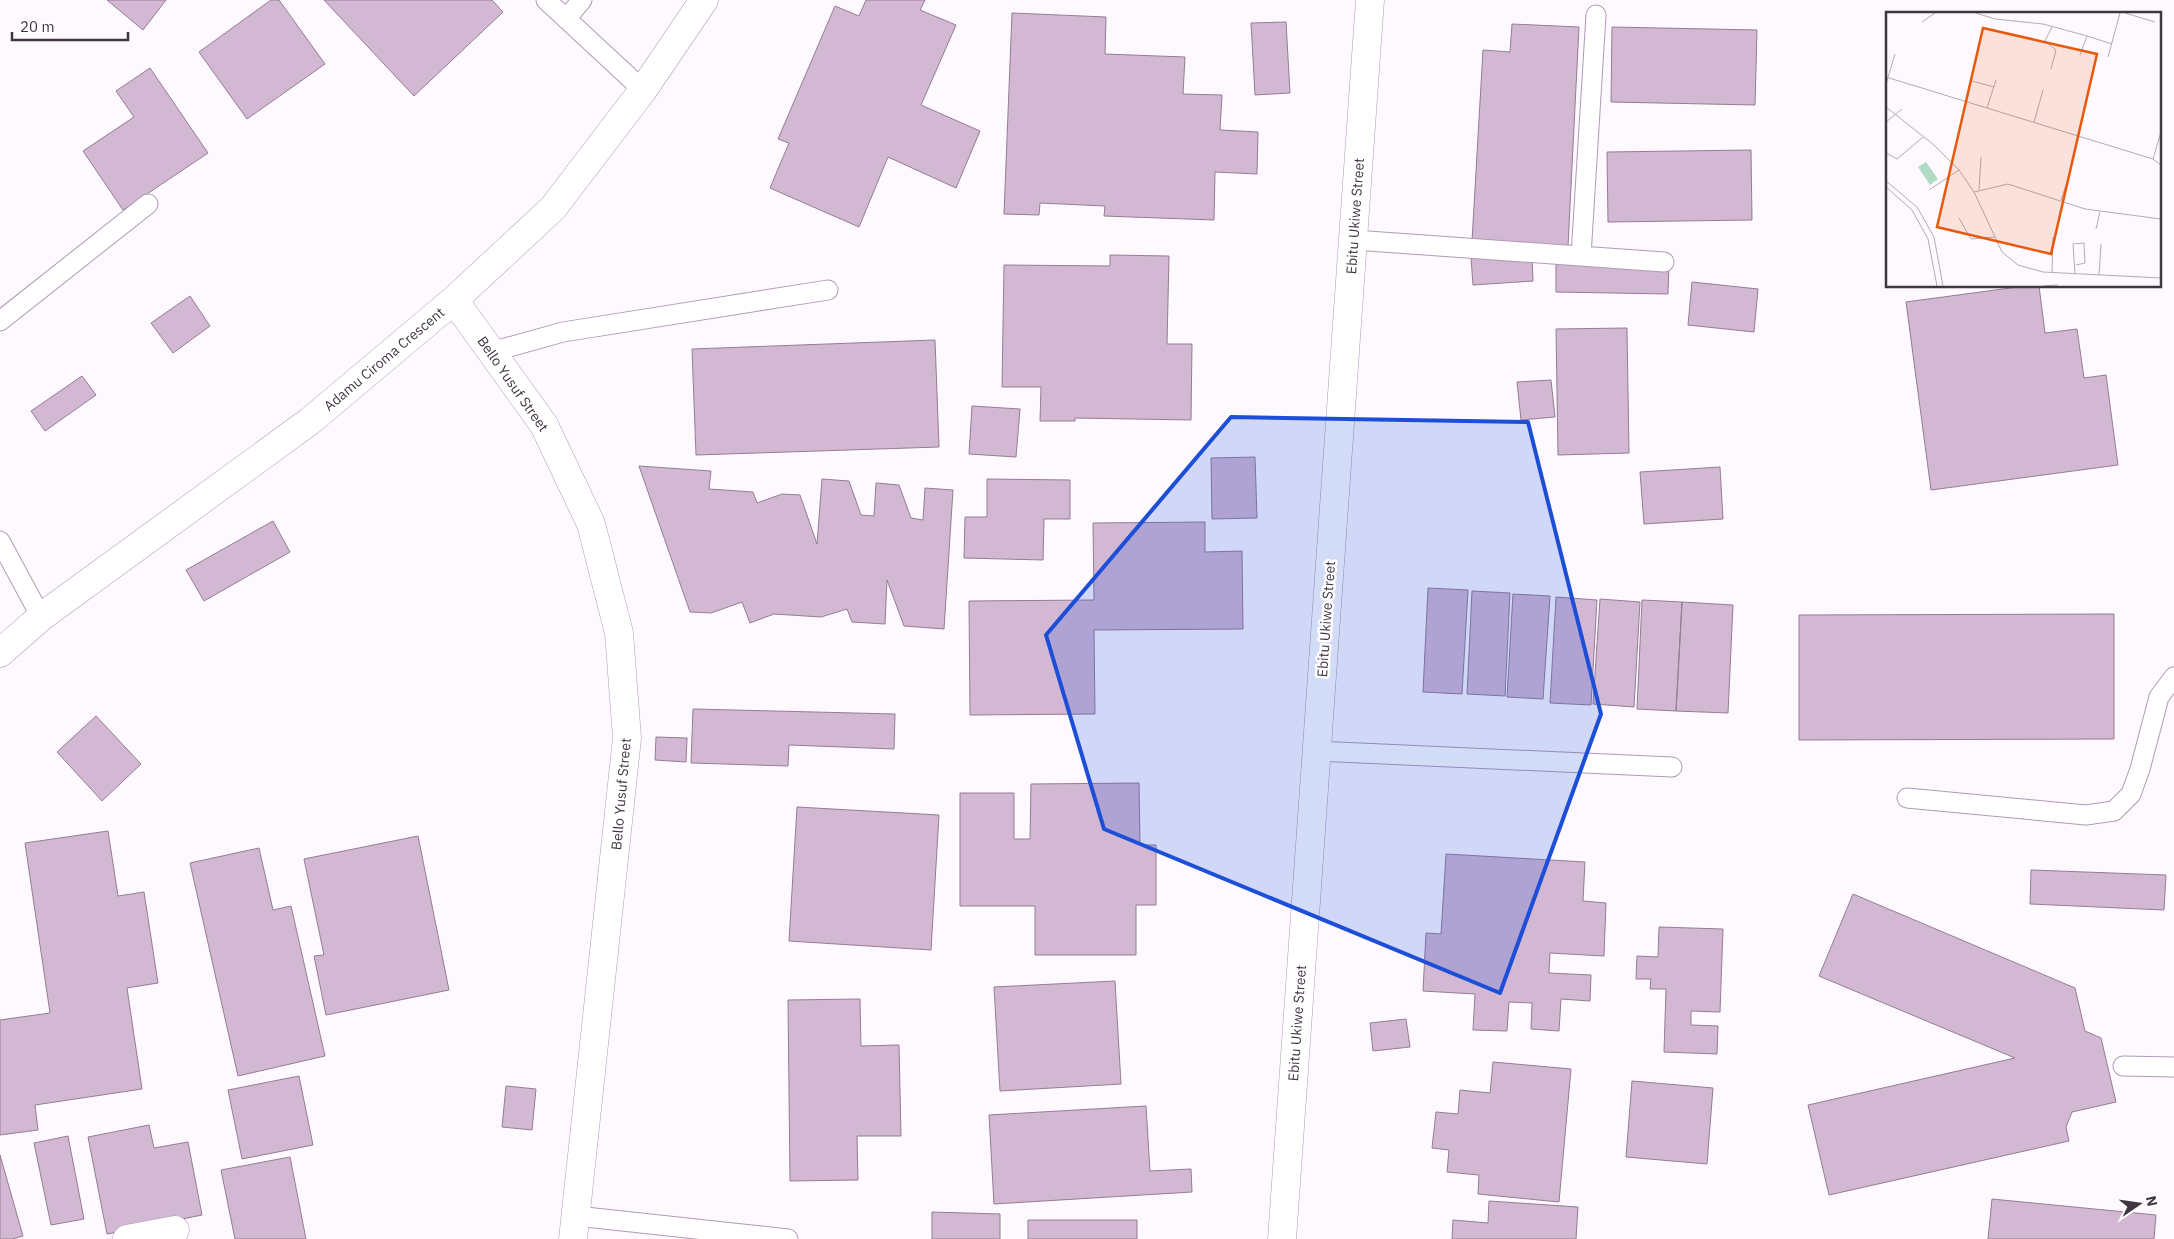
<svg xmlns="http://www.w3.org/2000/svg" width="2174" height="1239" font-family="'IBM Plex Sans',sans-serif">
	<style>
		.building { fill: #d2b8d2; stroke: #957c95 }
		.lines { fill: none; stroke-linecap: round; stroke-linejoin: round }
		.service-casing { stroke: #b09ab5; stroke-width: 21 }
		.minor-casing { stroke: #b09ab5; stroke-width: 29 }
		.service { stroke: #fff; stroke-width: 19 }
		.minor { stroke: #fff; stroke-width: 28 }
		.marked { fill: #1d4ed8; fill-opacity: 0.2; stroke: #1d4ed8; stroke-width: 4; stroke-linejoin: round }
		.labels { text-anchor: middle; stroke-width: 5; stroke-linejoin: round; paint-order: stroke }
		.street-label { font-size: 14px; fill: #403642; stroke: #fff }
		.inset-road { fill: none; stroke: #b2abb3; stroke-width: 1 }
		.view { fill: #e8590c; fill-opacity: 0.15; stroke: #e8590c; stroke-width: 2.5 }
		.inset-edge { fill: none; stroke: #403642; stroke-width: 2.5 }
	</style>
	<rect width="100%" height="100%" fill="#fef9ff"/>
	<path class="building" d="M107 0H166L143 30Z
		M271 0H279L325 64 247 119 199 52Z
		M324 0H492L503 12 414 96Z
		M866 0H925L920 10 956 25 921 105 980 131 956 188 888 157 859 227 770 188 789 143 778 139 835 6 859 16Z
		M1012 13 1106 17 1105 54 1185 57 1183 94 1222 95 1220 130 1258 132 1257 174 1215 172 1214 220 1104 216 1105 206 1040 203 1039 215 1004 214Z
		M1286 22 1290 93 1255 95 1251 23Z
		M1512 24 1579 27 1568 246 1472 241 1483 50 1510 52Z
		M1612 27 1757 30 1755 105 1611 102Z
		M150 68 208 153 123 210 83 151 134 117 116 91Z
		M1751 150 1752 220 1608 222 1607 152Z
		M1110 255 1169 256 1167 344H1192L1191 420 1075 418V421H1040L1041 387H1002L1004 265 1110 266Z
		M1532 255 1533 281 1473 285 1471 258Z
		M1556 261 1669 264 1668 294 1556 292Z
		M1692 282 1758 289 1754 332 1688 325Z
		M2025 286H2039L2045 333 2077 329 2084 378 2106 375 2118 465 1931 490 1906 302Z
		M190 296 210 326 173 353 151 323Z
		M1627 328 1629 453 1558 455 1556 329Z
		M935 340 939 447 696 455 692 349Z
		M82 376 96 395 45 431 31 411Z
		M1551 380 1555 417 1521 420 1517 382Z
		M972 406 1020 409 1016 457 969 454Z
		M1255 457 1257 518 1212 519 1211 458Z
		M639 466 711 471 709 489 753 492 757 503 782 494 800 495 817 544 822 479 849 481 861 515 874 516 876 483 899 485 911 518 923 520 925 488 953 490 944 629 904 626 887 580 885 624 852 622 847 609 821 617 774 614 750 623 742 602 711 613 690 612Z
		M1720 467 1723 519 1644 524 1640 472Z
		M987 479 1070 480V519H1044L1043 560 964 558 965 517H987Z
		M273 521 290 552 204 601 186 570Z
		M1205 522V552L1242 551 1243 629 1094 630 1095 714 970 715 969 601 1094 600 1093 523Z
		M1428 588 1468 590 1462 694 1423 692Z
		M1472 591 1510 593 1505 696 1467 694Z
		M1513 594 1550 596 1543 699 1507 697Z
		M1556 597 1597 600 1591 705 1550 703Z
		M1600 599 1640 602 1634 707 1593 704Z
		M1642 600 1682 602 1676 711 1637 709Z
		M1682 602 1733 605 1728 713 1676 711Z
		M2114 614V739L1799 740V615Z
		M693 709 895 714 894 749 789 745 788 766 691 763Z
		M96 716 141 764 102 801 57 752Z
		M656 737 687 738 686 762 655 760Z
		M1139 783 1140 845H1156V905H1136V955H1035V906H960V793H1014V839H1030L1031 784Z
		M797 807 939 815 931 950 789 941Z
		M108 831 118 896 144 892 158 983 127 988 142 1089 35 1105 38 1130 0 1135V1020L50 1013 25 843Z
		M418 836 449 990 326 1015 314 956 324 955 304 859Z
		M259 848 273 910 291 906 325 1056 238 1076 190 863Z
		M1446 854 1585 862 1583 901 1606 903 1604 956 1550 953 1549 973 1591 975 1590 1001 1561 999 1559 1031 1531 1029 1532 1003 1509 1002 1507 1031 1473 1030 1475 994 1423 991 1426 933 1441 934Z
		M2031 870 2166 875 2164 910 2030 904Z
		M1853 894 2075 988 2085 1031 2101 1038 2116 1102 2072 1112 2066 1127 2069 1141 1829 1195 1808 1105 2015 1058 1819 976Z
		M1659 927 1723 929 1720 1012 1691 1011V1025L1718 1026 1717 1054 1664 1052 1666 989H1650L1651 979H1636L1637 956 1658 957Z
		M1115 981 1121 1084 1000 1091 994 987Z
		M860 999 861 1046 899 1045 901 1136H857L858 1180 790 1181 788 1000Z
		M1406 1019 1410 1047 1373 1051 1370 1023Z
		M1493 1062 1571 1069 1559 1202 1478 1194 1479 1175 1447 1172 1449 1150 1432 1148 1436 1112 1458 1114 1460 1090 1490 1093Z
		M299 1076 313 1145 242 1159 228 1090Z
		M1632 1081 1713 1088 1707 1164 1626 1157Z
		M506 1086 536 1089 532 1130 502 1127Z
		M1146 1106 1150 1171 1191 1169 1192 1192 994 1204 989 1115Z
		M149 1125 154 1148 188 1142 202 1215 107 1234 88 1137Z
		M68 1136 84 1219 51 1225 34 1143Z
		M0 1155 23 1236 12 1239H0Z
		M290 1157 306 1239H235L221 1170Z
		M1992 1199 2156 1215 2154 1239H1988Z
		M1489 1201 1578 1207 1576 1239H1452L1453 1220 1488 1223Z
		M932 1212 1000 1214V1239H932Z
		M1028 1220H1137V1239H1028Z"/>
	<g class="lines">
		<defs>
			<path id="service" d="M546 0 643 90
				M566 19 582 0
				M1354 240 1664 262
				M1581 256 1596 15
				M0 321 148 204
				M491 352 563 332 828 290
				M0 541 41 617
				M1316 751 1672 767
				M1907 798 2086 815 2114 811 2131 794 2140 769 2159 697 2174 677
				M2123 1066 2174 1067
				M576 1216 788 1239"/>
			<path id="minor" d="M454 300 544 425 591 524 619 633 627 738 573 1239
				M0 653 41 617 310 421 454 300 553 208 643 90 704 0
				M127 1239 175 1230
				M1282 1239 1370 0"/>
		</defs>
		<use href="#service" class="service-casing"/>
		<use href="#minor" class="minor-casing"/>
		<use href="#service" class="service"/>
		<use href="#minor" class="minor"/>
	</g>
	<path class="marked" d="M1231 417 1528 422 1601 714 1500 993 1104 829 1046 635Z"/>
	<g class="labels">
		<g class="street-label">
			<text transform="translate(1355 216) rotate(-86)" y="5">Ebitu Ukiwe Street</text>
			<text transform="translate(384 359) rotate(-40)" y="5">Adamu Ciroma Crescent</text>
			<text transform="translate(513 384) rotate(55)" y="5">Bello Yusuf Street</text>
			<text transform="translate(1326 619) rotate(-86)" y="5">Ebitu Ukiwe Street</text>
			<text transform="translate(621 794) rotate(-85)" y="5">Bello Yusuf Street</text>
			<text transform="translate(1297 1023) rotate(-86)" y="5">Ebitu Ukiwe Street</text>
		</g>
	</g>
	<g transform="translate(1886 12)">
		<rect width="275" height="275" fill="#fef9ff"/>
		<path d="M40 150 52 167 44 173 32 155Z" fill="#b1dac4"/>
		<path class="inset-road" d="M90 1 109 7 157 12 201 24M239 1 269 10M36 10 49 1M194 43 201 24 226 32M222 45 234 1M165 57 170 38 159 29 166 15M0 65 267 147 275 153M86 69 108 75M0 72 9 42M0 95 48 133 73 158 88 180 116 240 132 253 157 260 275 266M101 96 110 68M0 110 16 97M148 110 157 78M0 141 11 147 37 125M267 147 275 120M0 169 31 195 48 225 57 274M0 175 26 198 42 227 51 274M43 178 73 158M93 178 95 145M88 180 122 172 199 197 275 207M175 188 182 167M73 206 85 227 108 225M210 217 214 200M166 260 167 225M189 262 187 232 198 231 199 251 190 253M213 263 215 232M157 274 172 273"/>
		<path class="view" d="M97 16 211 42 165 242 51 215Z"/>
		<rect width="275" height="275" class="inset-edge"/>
	</g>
	<g transform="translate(2139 1204) rotate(77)" stroke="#ffffff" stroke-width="4" paint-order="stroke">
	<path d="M0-4L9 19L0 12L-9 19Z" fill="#403642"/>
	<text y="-8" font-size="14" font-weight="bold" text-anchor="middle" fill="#403642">N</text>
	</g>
	<path d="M12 32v8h116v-8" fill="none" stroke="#403642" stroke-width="2.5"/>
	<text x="20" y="32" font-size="15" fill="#403642" stroke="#ffffff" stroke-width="4" paint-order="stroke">20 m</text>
</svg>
